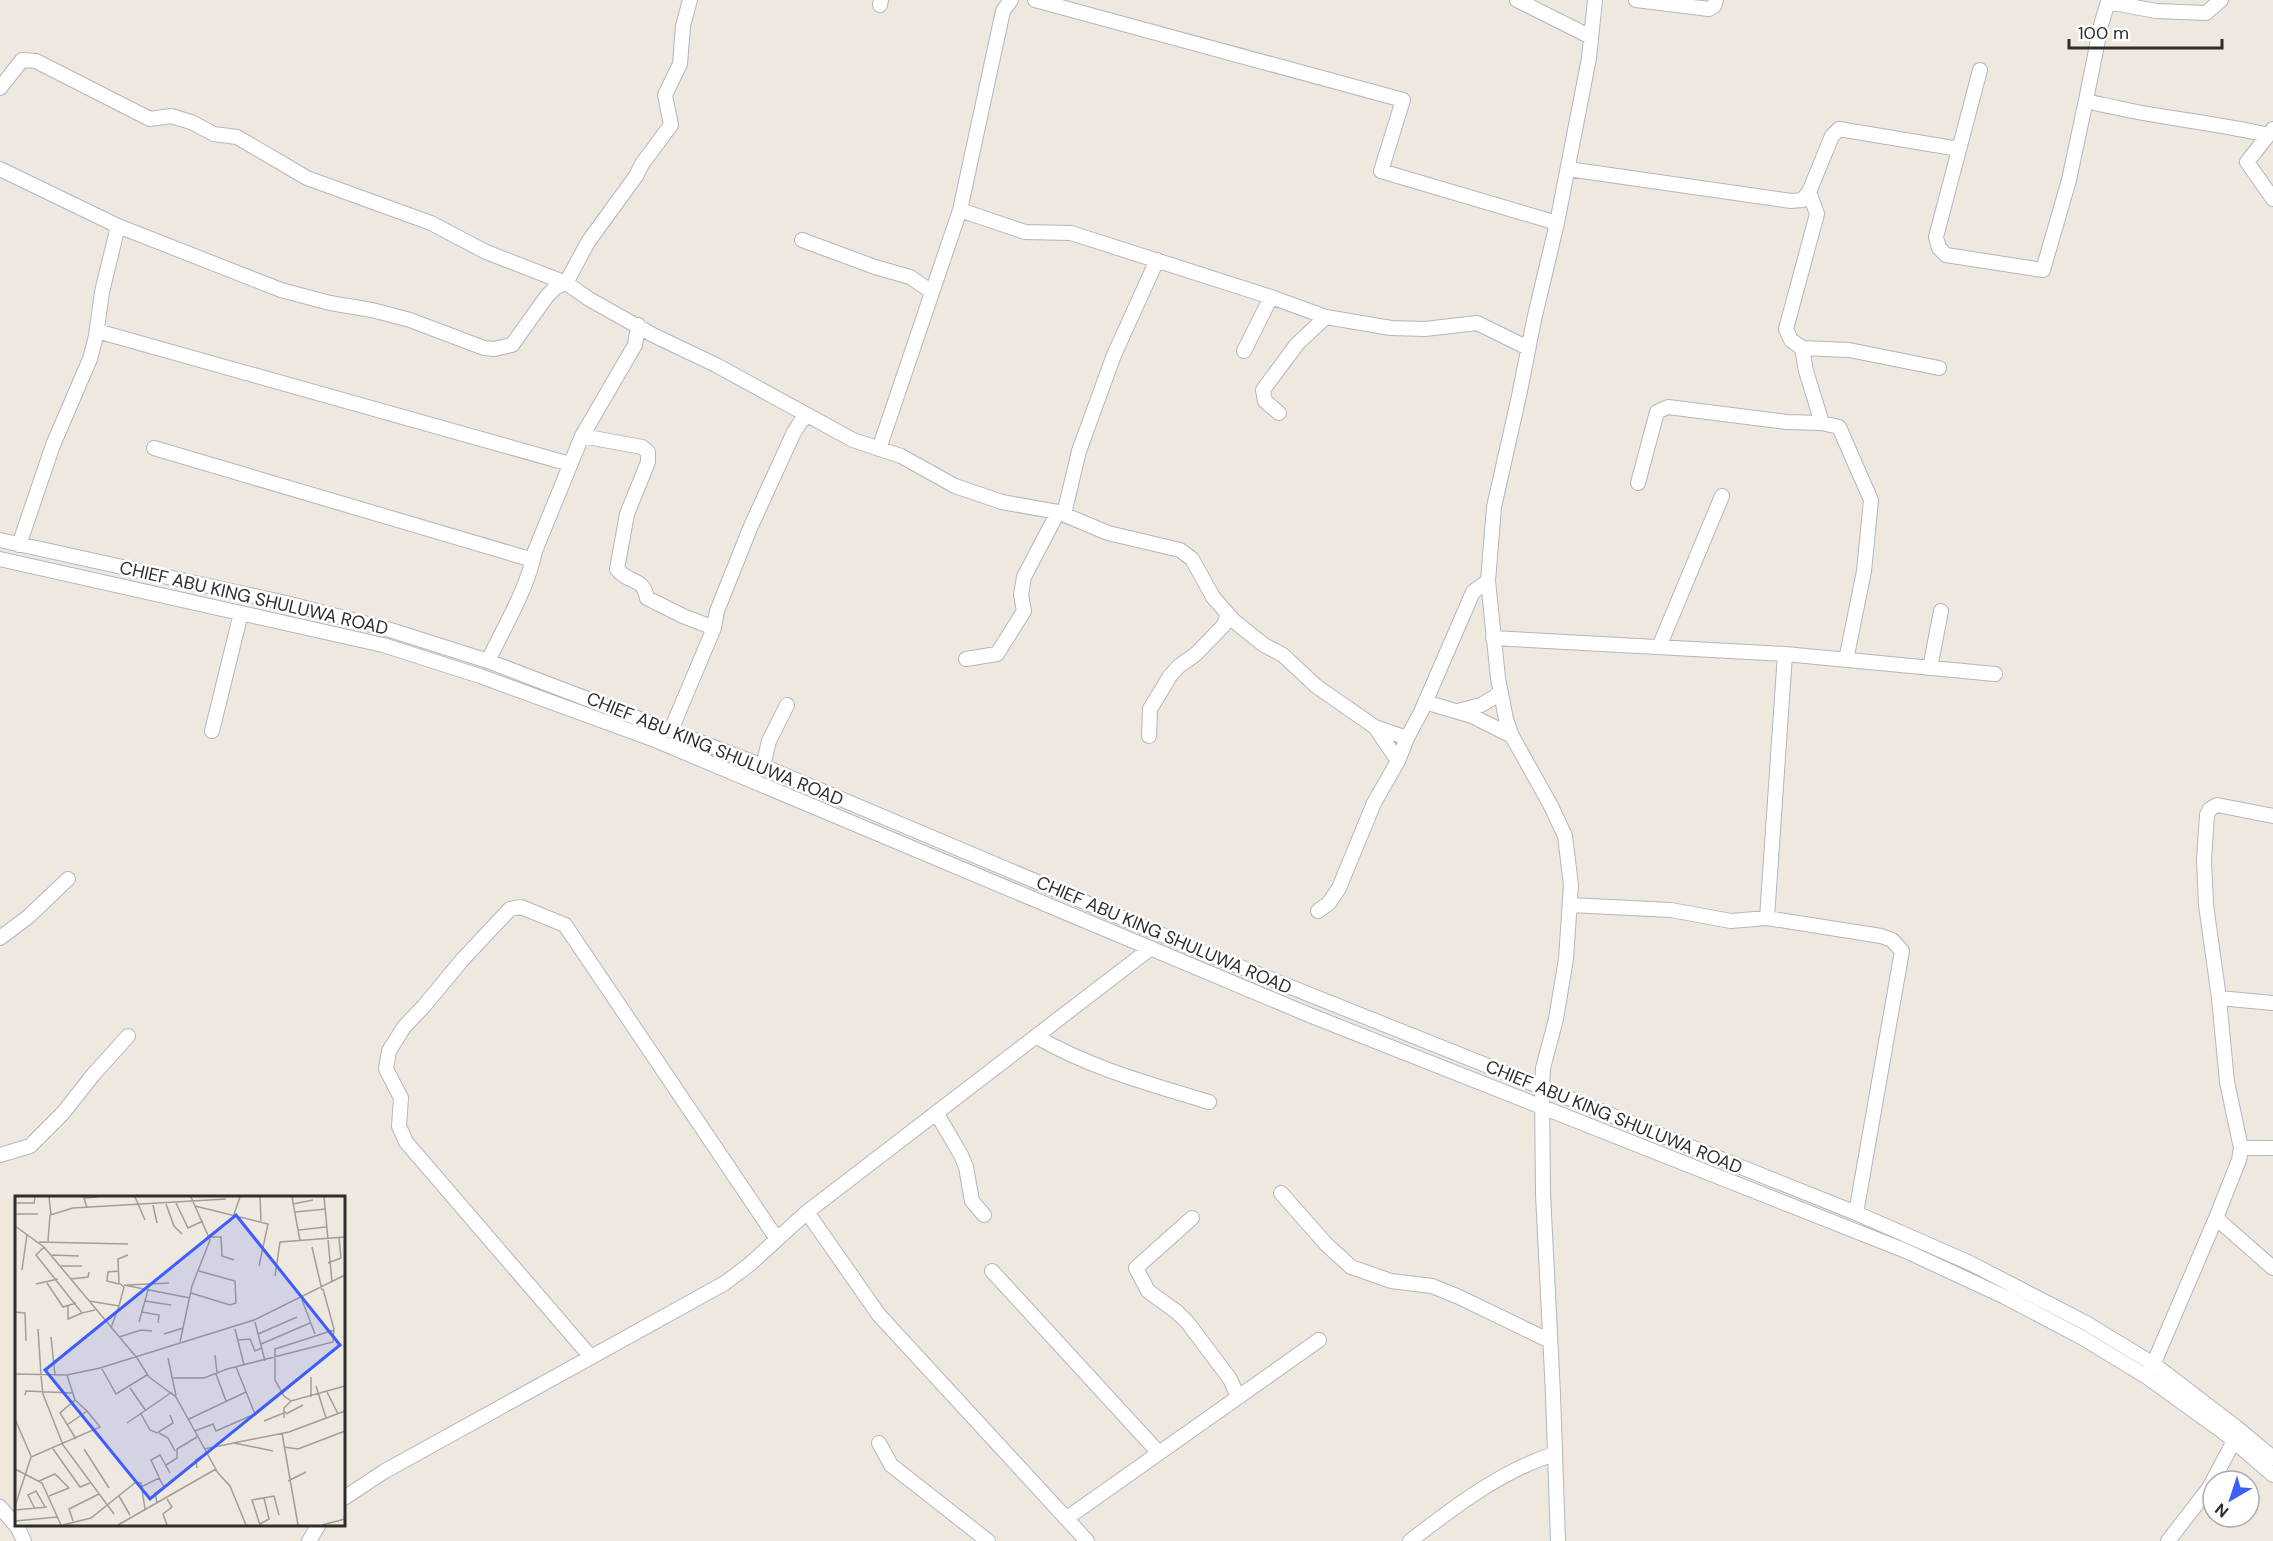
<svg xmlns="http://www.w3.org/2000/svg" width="2273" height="1541" font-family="'DM Sans',sans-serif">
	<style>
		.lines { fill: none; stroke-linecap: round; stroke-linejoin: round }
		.minor-casing { stroke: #b3b5c1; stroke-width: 16 }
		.minor { stroke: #fff; stroke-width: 14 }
		.labels { text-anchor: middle; stroke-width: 5; stroke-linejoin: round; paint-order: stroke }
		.street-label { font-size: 18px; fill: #2d2d2d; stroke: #fff }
		.inset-road { fill: none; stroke: #a19d98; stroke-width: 1.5 }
		.view { fill: #3c5dff; fill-opacity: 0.15; stroke: #3c5dff; stroke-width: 3 }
		.inset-edge { fill: none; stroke: #2d2d2d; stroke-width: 3 }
	</style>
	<rect width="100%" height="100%" fill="#efe8df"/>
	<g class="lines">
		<defs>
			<path id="minor" d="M1035 0 1403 100 1381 171 1557 223
				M1517 0 1591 37
				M1636 0 1709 9 1714 6 1716 0
				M2221 0 2206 13 2156 11 2108 2 2101 25 2086 100C2097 105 2107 105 2118 108 2167 119 2218 123 2268 135
				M880 5 881 0
				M1980 70 1936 237 1939 248 1946 255 2043 270 2069 180 2086 100
				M0 88 22 60 36 61 150 119 171 116 191 122 214 134 237 137 307 178 431 223 486 252 566 283 589 299 653 335 716 365 853 440 901 456 955 486 1002 502 1058 512 1108 533 1180 550 1192 559 1213 597 1234 621 1264 645 1283 655 1316 686 1375 727 1407 738
				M2273 129 2247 162 2273 199
				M0 169 118 226 281 290 330 303 372 310 410 320 484 348 494 349 512 345 547 296 556 287 566 283 588 242 636 176 642 164 671 125 665 95 680 64 683 26 690 0
				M1568 169 1791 201 1802 200 1809 192 1832 136 1839 129 1959 149
				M1809 192 1817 214 1786 329 1791 340 1802 348 1806 371 1822 423
				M960 210 1025 232 1071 233 1271 297 1326 317 1391 328 1425 329 1477 323 1528 348
				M802 240 875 267 910 277 932 292
				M97 331 570 464
				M1802 348 1849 350 1939 368
				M1244 351 1271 297
				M1279 413 1265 401 1263 390 1297 344 1326 317
				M582 436 642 447 648 452V462L627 514 617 569C628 584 643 576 647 598L683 616 714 628
				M154 448 533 560
				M879 449 960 210 1003 11 1011 0
				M1638 483 1657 412 1668 407 1787 422 1822 423 1839 427 1871 500 1864 571 1846 660
				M1064 514 1079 451 1114 355 1157 260
				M0 540 286 603 387 629 488 661 763 766 1198 950 1856 1213 1970 1263 2086 1323 2155 1365 2236 1427 2273 1458
				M19 545 53 445 90 359 96 336 102 292 118 226
				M0 559 383 645 480 676 655 740 1307 1014 1906 1251 2005 1297 2081 1337 2147 1377 2201 1416 2222 1431 2273 1475
				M1493 638 1785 654 1995 674
				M1659 647 1722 496
				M966 659 997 654 1024 611 1021 595 1024 577 1058 512
				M488 661C505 625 527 590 535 551L582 436 635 345 638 325
				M1930 668 1941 611
				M1425 702 1472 716 1512 736
				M1458 711 1481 705 1501 693
				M1375 727 1398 761
				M671 730 714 628 717 611 751 526 794 432 802 420 809 416
				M212 731 241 613
				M1149 736 1150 709 1170 676 1179 666 1196 654 1224 625 1228 614
				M763 766 769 741 787 705
				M1570 905 1671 910 1731 921 1767 918 1881 936 1892 940 1902 951 1856 1213
				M1318 911 1329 903 1339 888 1374 803 1398 761 1407 738 1421 712 1473 592 1488 581
				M1767 918 1785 654
				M0 938 28 917 68 879
				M2219 998 2206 905 2204 860 2207 815 2210 809 2217 805 2273 816
				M1037 1037C1090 1068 1150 1084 1209 1102
				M937 1114 961 1155 966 1167 972 1201 984 1215
				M2241 1148 2227 1082 2219 998 2273 1003
				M0 1155 30 1146 63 1113 93 1075 128 1036
				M1281 1193 1326 1244 1351 1267 1391 1281 1432 1286 1459 1297 1550 1341
				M807 1212 879 1315 1087 1541
				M1192 1218 1136 1268 1148 1291 1177 1312 1188 1323 1230 1379 1238 1397
				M2216 1218 2273 1268
				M992 1271 1159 1453
				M590 1356 406 1142 399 1126 401 1098 386 1069 389 1051 404 1027 424 1006 463 959 510 909 521 907 565 925 777 1239
				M2150 1372 2216 1218 2239 1160 2241 1148H2273
				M879 1443 891 1465 988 1541
				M344 1498 385 1471 725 1283 750 1264 807 1212 1151 948
				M0 1507 18 1528 24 1541
				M1067 1518 1319 1340
				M309 1541 319 1524
				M1410 1541C1454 1507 1501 1471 1554 1454
				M1558 1541 1553 1394 1543 1194 1542 1088 1543 1068 1556 1019 1566 959 1571 885 1565 836 1551 806 1512 736 1506 719 1498 678 1488 581 1494 507 1519 396 1534 320 1557 223 1589 58 1595 0
				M2168 1541 2209 1488 2234 1441"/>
		</defs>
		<use href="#minor" class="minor-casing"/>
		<use href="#minor" class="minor"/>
	</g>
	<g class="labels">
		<g class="street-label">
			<text transform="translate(254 598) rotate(13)" y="6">CHIEF ABU KING SHULUWA ROAD</text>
			<text transform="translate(715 749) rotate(22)" y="6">CHIEF ABU KING SHULUWA ROAD</text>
			<text transform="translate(1164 935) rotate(23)" y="6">CHIEF ABU KING SHULUWA ROAD</text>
			<text transform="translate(1614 1117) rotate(22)" y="6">CHIEF ABU KING SHULUWA ROAD</text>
		</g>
	</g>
	<g transform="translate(15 1196)">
		<rect width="330" height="330" fill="#efe8df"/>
		<path class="inset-road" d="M34 1 36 19M120 1 130 24M245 1 246 25M277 1 285 45M309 1 317 86M0 7H19L20 1M161 7 173 32 188 25M151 8 159 30 167 38M278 8 298 4M138 9 142 27M180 10 253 28 244 70M72 12 69 2 82 1M280 16 311 13M0 18H23M218 21 225 1M0 30 29 51 122 162 134 181 161 201 203 277 215 290 231 329M284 34 311 31M195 41H206L207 60 219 64M33 45 35 19 58 12 211 3M24 46 113 48M29 51 21 59 67 117 80 114M297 51 307 94M37 59 64 60M313 67 326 62 324 42M46 70H67M7 74 12 38M103 75 93 76 92 85 104 88M260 80 265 46 330 41M56 83 73 81 74 76M32 87 48 111 61 107M21 88 43 83M109 89 175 102M112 89 154 87M176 97 215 109 221 107 220 85 184 75M287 104 300 138M74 105 104 110 109 91 104 87 103 63 113 59M130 105 156 109M53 110V123L67 117M0 116 10 117 11 145M127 116 144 119 143 127M124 126 133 94M240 126 250 165M96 132 104 110M23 133 26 179M220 133 229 169M319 134 260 153V184L269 200 276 205 330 190M149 138 168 132M243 138 282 121M36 141 40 179M104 141 126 134 137 135M223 144 235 143 240 155 247 152M165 146 177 90 195 44 176 1M246 148 295 127M200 159 202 177M153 162 161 200M87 173 101 198 132 179M0 178 52 179 85 172 239 124 330 79M201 178 211 205M52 179 60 204 45 217 61 243M26 180 28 198 48 249 99 318M296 181V201M157 182H189L212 173 318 146 319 133 308 93M301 190 311 222M115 192 131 215M312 196 323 218M10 199 11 195 57 197M126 218 135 234 142 237 158 227 155 219M271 218 288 209M269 222V212L276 205M0 223 16 260M174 223 231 196M249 225 271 216M112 227 157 196M52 229 72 215 60 204M180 235 198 228 201 235 240 218 221 171M144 237 153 242 160 255M267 237 283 329M219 247 258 255M269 251 283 253 330 235M38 253 65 291 75 287M69 253 94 292M189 253 274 236 330 215M151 269 162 262V253L182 241M182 272 181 264 192 257M0 273 27 287 46 329M144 281 136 264 145 259 155 277M24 285 40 278 54 292 34 300M273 285 291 276M126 291 144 282 149 291 140 297 142 307M104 300 115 319M0 310 16 261 85 231 72 215M20 313 13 299 21 295 30 311M0 314 32 311M0 325 42 321M58 325 54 313 84 298M245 328 254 323 249 302M48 329 76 322 121 286 126 287 130 313M103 329 201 273M152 329 148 318 157 311 152 303M245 329 237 304 259 300 264 319M307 329 330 323"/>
		<path class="view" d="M221 19 325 149 135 303 30 174Z"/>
		<rect width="330" height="330" class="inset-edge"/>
	</g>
	<g transform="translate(2231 1499) rotate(219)"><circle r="28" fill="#ffffff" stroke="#ababab" stroke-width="1.5"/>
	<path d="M0-4.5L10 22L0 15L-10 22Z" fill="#3c5dff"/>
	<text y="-9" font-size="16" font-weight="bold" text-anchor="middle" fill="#2d2d2d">N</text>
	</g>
	<path d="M2069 39v9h153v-9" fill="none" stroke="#2d2d2d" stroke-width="3"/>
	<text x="2078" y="39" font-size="18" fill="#2d2d2d" stroke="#ffffff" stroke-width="4.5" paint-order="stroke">100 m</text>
</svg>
